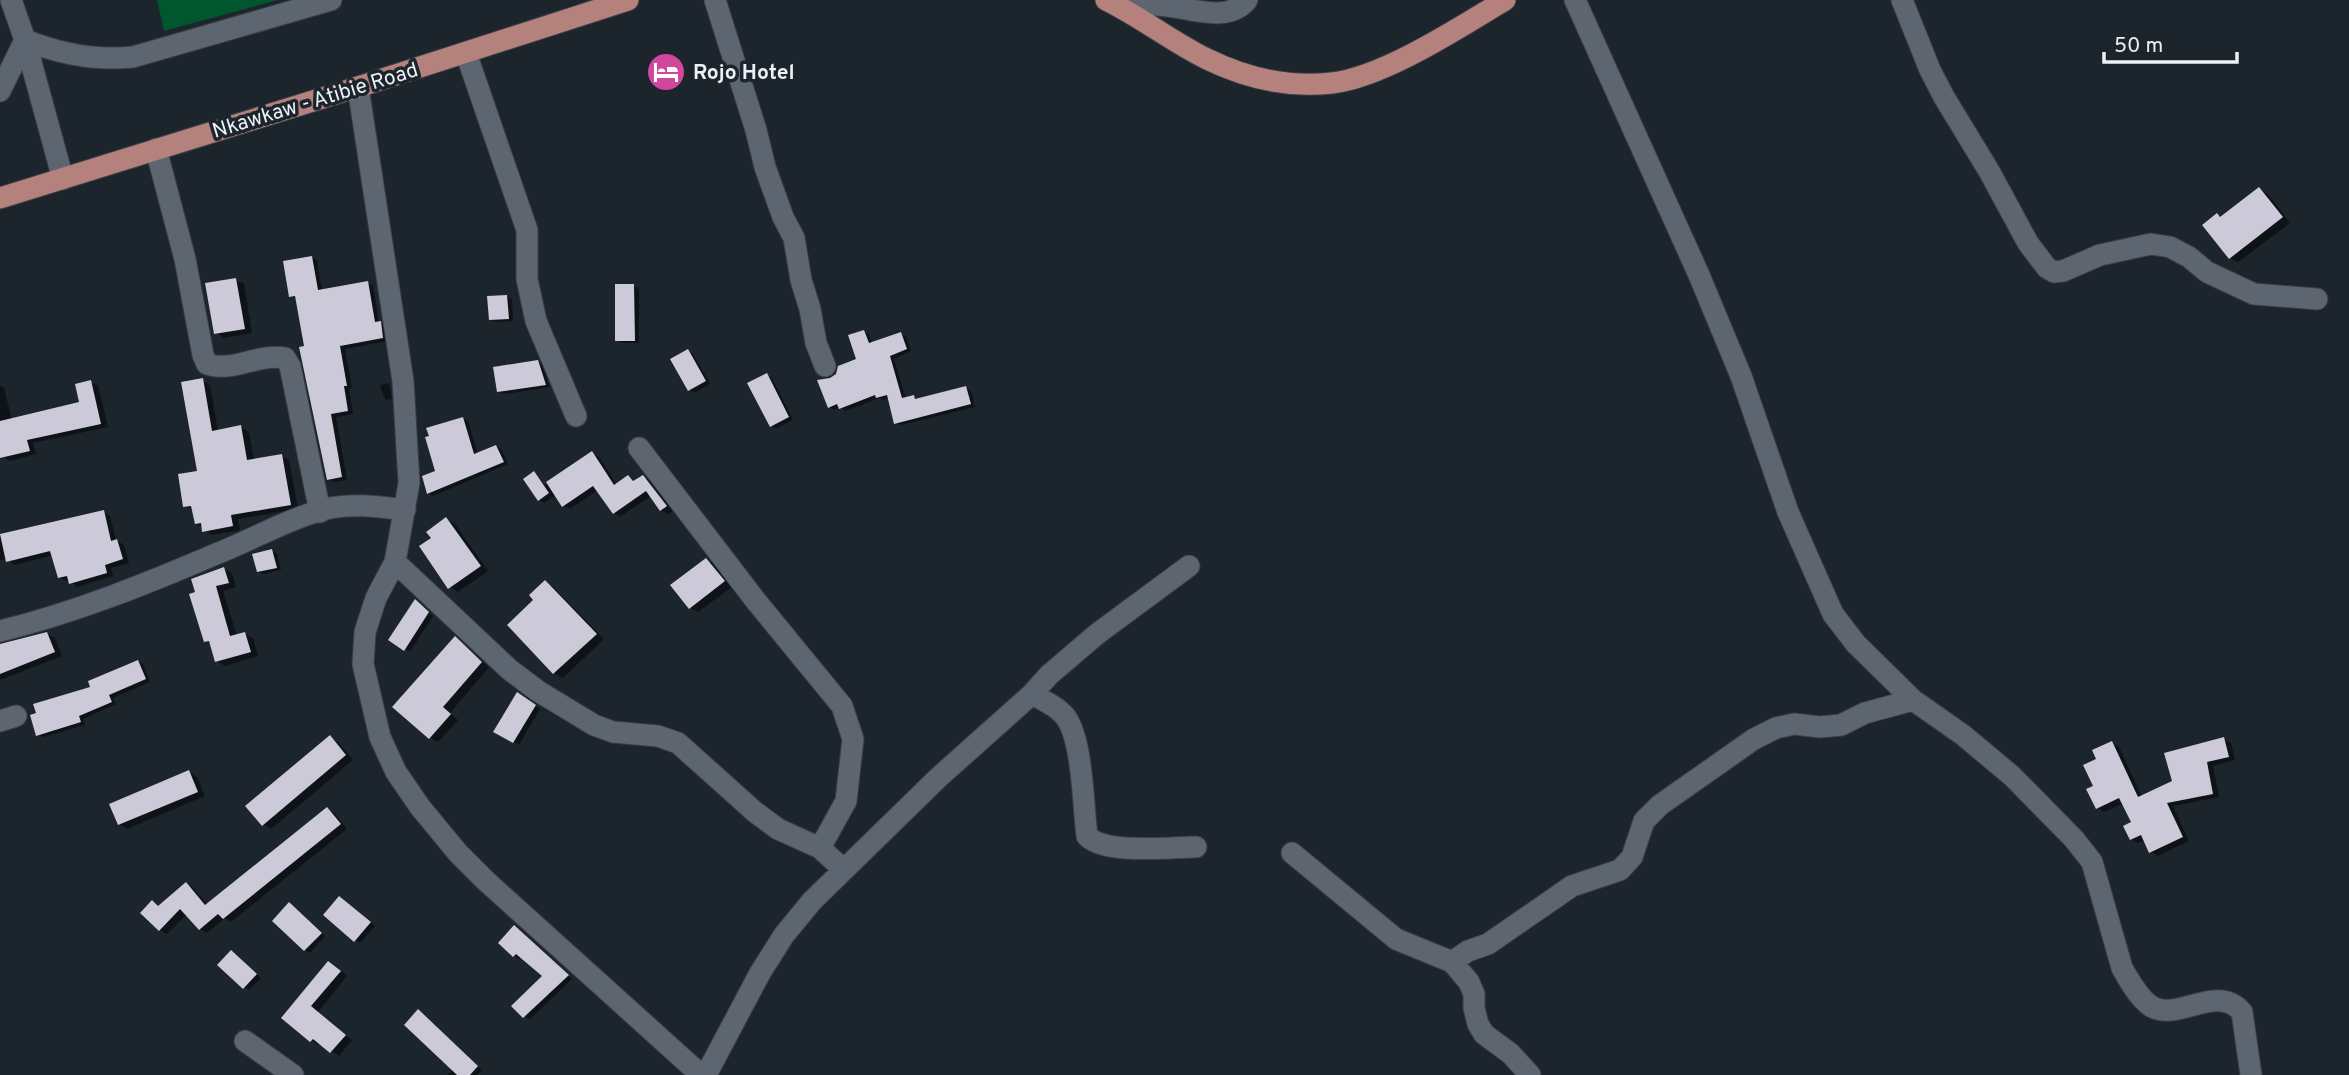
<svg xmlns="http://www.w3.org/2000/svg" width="2349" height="1075" font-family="Overpass,sans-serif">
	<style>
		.green { fill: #00572d }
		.shadow { fill: #0007 }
		.building { fill: #cccad9 }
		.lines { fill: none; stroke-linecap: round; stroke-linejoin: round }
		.minor-casing { stroke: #393f47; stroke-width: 23 }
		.major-casing { stroke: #393f47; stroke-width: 23 }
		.minor { stroke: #5d6670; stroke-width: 21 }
		.major { stroke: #b5817d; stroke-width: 21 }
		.labels { text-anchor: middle; stroke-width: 7; stroke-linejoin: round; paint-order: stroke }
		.poi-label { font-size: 21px; font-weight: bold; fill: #ebf1f7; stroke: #1c242c; text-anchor: start }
		.street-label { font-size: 21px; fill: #ebf1f7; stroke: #1c242c }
	</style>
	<rect width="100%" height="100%" fill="#1c242c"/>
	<path class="green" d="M157 0H278L164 31Z"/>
	<path class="shadow" d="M2259 189 2268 194 2290 223 2238 262 2230 258 2221 218Z
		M312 257 317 261 322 291 367 283 373 286 379 322 386 326 388 341 345 349 352 388 349 389 353 414 336 417 347 480 334 482 328 479 296 299 291 296Z
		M236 280 244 284 252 333 224 338 216 333Z
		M634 286 639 289V343H622L617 340Z
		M507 296 512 299 513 321 495 322 490 319Z
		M864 332 869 334 872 344 901 334 906 337 911 351 894 359 906 399 914 397 919 400 966 388 971 391 975 407 901 425 896 423 889 398 883 400 879 398 846 411 840 407 834 410 829 407 831 380 859 360Z
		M688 351 693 354 710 384 694 393 689 390Z
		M538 362 543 365 550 387 504 394 498 391Z
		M767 375 772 378 793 420 777 428 771 426Z
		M202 380 210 385 218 431 241 427 249 432 254 460 281 456 289 460 298 509 238 519 240 530 212 535 196 523 193 510 185 506 199 473Z
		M90 382 98 386 108 427 33 443 36 454 10 461 3 457 0 446V386L4 388 12 420 81 403Z
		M389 383 392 399 385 400 380 385Z
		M463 418 468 421 478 454 496 446 501 449 508 464 433 496 428 493Z
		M592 453 599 457 617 485 628 477 636 481 643 477 650 480 673 511 668 514 661 510 651 496 621 516 614 513 598 490 570 509 563 505 556 495 544 503 539 500 534 473 545 485Z
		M104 512 110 516 116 540 124 545 129 563 111 568 113 576 77 587 70 580 66 581 59 577 53 555 14 565 7 559 0 560V536Z
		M446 519 455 524 488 571 458 592 450 587 433 539Z
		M272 551 277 554 281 570 263 574 258 571Z
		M706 560 715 564 732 587 698 612 690 608Z
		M224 569 232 573 236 587 223 591 237 636 245 634 253 638 258 656 225 666 216 661 212 644 206 641 197 593Z
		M545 582 553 587 604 639 563 678 554 673 510 626 536 600Z
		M416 602 433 616 410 652 391 640Z
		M46 634 55 638 62 656 0 680V645Z
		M455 639 489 667 450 713 458 720 438 742 430 737Z
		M138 661 143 664 150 682 113 698 116 704 83 719 85 725 43 737 37 734 93 688Z
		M522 697 540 709 519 745 495 731Z
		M330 738 338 742 353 760 271 829 263 824Z
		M2223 739 2231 743 2235 760 2213 766 2219 797 2173 806 2189 841 2158 856 2150 851 2145 840 2138 843 2131 839 2134 823 2124 803 2104 812 2097 807 2095 787 2098 760 2111 743 2119 747 2142 797 2174 782Z
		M189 772 197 777 205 796 127 829 119 824Z
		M327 809 334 813 347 829 231 922 225 918 207 933 200 929 187 914 167 934 160 930 153 903 159 907 186 884 193 888 208 905Z
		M345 901 375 926 360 943 355 940Z
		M295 908 325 936 310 953 305 950Z
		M519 930 572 979 529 1020 514 1006 544 976 522 956 519 959 514 956 500 943Z
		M236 955 261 978 249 990 244 987Z
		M336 967 347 976 318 1012 352 1040 339 1056 320 1043 318 1045 311 1040 284 1018Z
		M423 1014 482 1070 477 1075H448L453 1069Z"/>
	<path class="building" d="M2259 187 2283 217 2229 259 2202 225 2217 213 2220 217Z
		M312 256 318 290 368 281 375 322 381 321 383 338 340 346 347 386H344L348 411 331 414 342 477 327 480 299 347 304 346 295 296 289 297 283 261Z
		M236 278 245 329 214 334 205 283Z
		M615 284H634L635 341H615Z
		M507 295 509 319 489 320 487 296Z
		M864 330 869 343 901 332 907 349 890 356 902 398 914 395 915 399 966 386 971 404 894 424 887 395 876 398 875 395 839 409 837 404 828 408 817 380 830 378 836 374 838 366 856 359 848 335Z
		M688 349 706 381 688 391 670 359Z
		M538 360 546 385 497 392 493 367Z
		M767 373 789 417 770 427 747 383Z
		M203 378 212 431 241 425 247 460 282 454 291 505 231 515 233 526 202 532 201 523 195 524 191 506 183 507 178 474 197 471 181 382Z
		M91 380 101 424 27 440 30 451 0 458V421L79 402 75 384Z
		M463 417 474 454 496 445 504 462 427 494 422 476 435 471 425 437 429 436 426 428Z
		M592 451 614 485 628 475 633 481 643 475 667 506 660 511 646 491 613 514 593 486 562 507 546 482Z
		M534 471 549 493 538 501 523 479Z
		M104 510 111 541 117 539 123 559 105 565 107 573 69 584 67 576 58 578 50 551 6 562 0 534Z
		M446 517 481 566 448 589 419 546 431 538 426 532Z
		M272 549 277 568 257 572 252 554Z
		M706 558 725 581 689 609 670 585Z
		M224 567 229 583 216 586 230 636 245 632 251 652 215 662 209 641 204 642 189 594 195 592 191 579Z
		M545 580 597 634 553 674 507 625 533 600 529 595Z
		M415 599 429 612 404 651 388 640Z
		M47 632 55 652 0 674V644Z
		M455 636 482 662 443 707 451 714 429 739 392 707Z
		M138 660 146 679 109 695 112 702 79 716 81 722 36 736 30 715 36 713 33 704 90 687 88 681Z
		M517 692 536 705 513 743 493 732Z
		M330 735 346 755 262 826 245 806Z
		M2224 737 2229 757 2207 762 2213 794 2167 803 2183 837 2149 853 2141 835 2130 840 2123 826 2131 822 2119 798 2096 809 2086 789 2093 786 2083 765 2096 759 2092 750 2112 741 2138 797 2172 781 2164 753Z
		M189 770 198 792 118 825 109 804Z
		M327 807 341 824 223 919 218 914 199 930 180 909 159 931 140 913 152 900 158 906 186 882 205 905Z
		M339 896 371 922 354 942 323 915Z
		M289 902 322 933 304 951 272 921Z
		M514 925 569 975 523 1018 511 1006 542 976 516 954 513 957 498 943Z
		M231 950 257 974 243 989 217 965Z
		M328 961 341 971 311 1006 346 1035 330 1053 313 1039 310 1042 281 1018Z
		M418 1009 478 1066 470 1075H457L404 1025Z"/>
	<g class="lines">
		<defs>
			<path id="minor" d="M715 0 756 130 765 167 783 217 794 238 801 280 810 309 816 343 825 366
				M1575 0 1699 275 1741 376 1788 512 1833 614 1856 644 1913 700 1963 735 2012 776 2074 839 2092 862 2122 968C2129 980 2137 995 2148 1004 2174 1026 2216 981 2242 1012L2251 1075
				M1902 0 1930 70 1944 97 1989 171 2028 243 2047 268 2054 272 2063 271 2100 255 2151 244 2170 247 2189 257 2207 272 2254 294 2317 299
				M1125 9C1134 7 1143 5 1152 5 1181 3 1225 27 1247 0
				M25 40C60 54 95 61 133 57L331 0
				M25 40 63 179
				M466 53 527 230V279L536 321 576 416
				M358 87 403 381 409 483 395 562 376 598 365 632 363 664 380 737 396 772 420 807 458 853 486 881 701 1075
				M0 91 25 40 11 0
				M156 149 185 259 203 355 207 364C231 373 259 353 285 358L290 366 320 512
				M639 448 756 601 842 706 853 739 846 801 820 848
				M395 562 510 670 538 691 594 725 613 732 658 736 678 743 755 812 778 829 820 848 844 870
				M0 631C74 613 146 584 216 554 254 539 291 517 330 508 355 503 380 507 405 510
				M1032 694C1042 700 1055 705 1063 714 1083 734 1083 807 1087 836 1106 855 1169 847 1196 847
				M0 721 16 716
				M1292 853 1396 939 1452 962 1469 982 1474 994V1008L1478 1024 1484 1034 1511 1054 1530 1075
				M1452 962 1468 951 1488 944 1572 886 1620 870 1632 857 1644 821 1660 805 1754 739 1776 728 1794 724 1820 727 1841 725 1865 713 1913 700
				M245 1041 293 1075
				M706 1075 760 973 784 935 812 901 939 777 1032 694 1049 675 1097 634 1189 566"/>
			<path id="major" d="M1106 0C1141 17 1172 42 1207 59 1246 78 1289 88 1332 83 1384 77 1460 27 1505 0
				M0 198 358 87 628 0"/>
		</defs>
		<use href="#minor" class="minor-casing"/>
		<use href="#major" class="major-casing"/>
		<use href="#minor" class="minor"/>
		<use href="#major" class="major"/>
	</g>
	<defs>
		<symbol id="hotel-disc" viewBox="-11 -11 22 22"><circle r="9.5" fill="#d1479c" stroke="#1c242c"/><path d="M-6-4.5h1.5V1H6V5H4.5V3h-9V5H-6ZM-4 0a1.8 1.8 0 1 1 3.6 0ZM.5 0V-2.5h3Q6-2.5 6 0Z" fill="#fff"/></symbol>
	</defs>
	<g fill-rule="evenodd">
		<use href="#hotel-disc" x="644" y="50" width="44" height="44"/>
	</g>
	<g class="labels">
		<g class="poi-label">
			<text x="693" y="79">Rojo Hotel</text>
		</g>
		<g class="street-label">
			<text transform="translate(315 100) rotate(-17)" y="7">Nkawkaw - Atibie Road</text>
		</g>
	</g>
	<path d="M2104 52v10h133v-10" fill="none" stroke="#ebf1f7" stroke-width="3.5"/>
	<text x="2114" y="52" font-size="21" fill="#ebf1f7" stroke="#1c242c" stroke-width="5" paint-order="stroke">50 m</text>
</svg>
